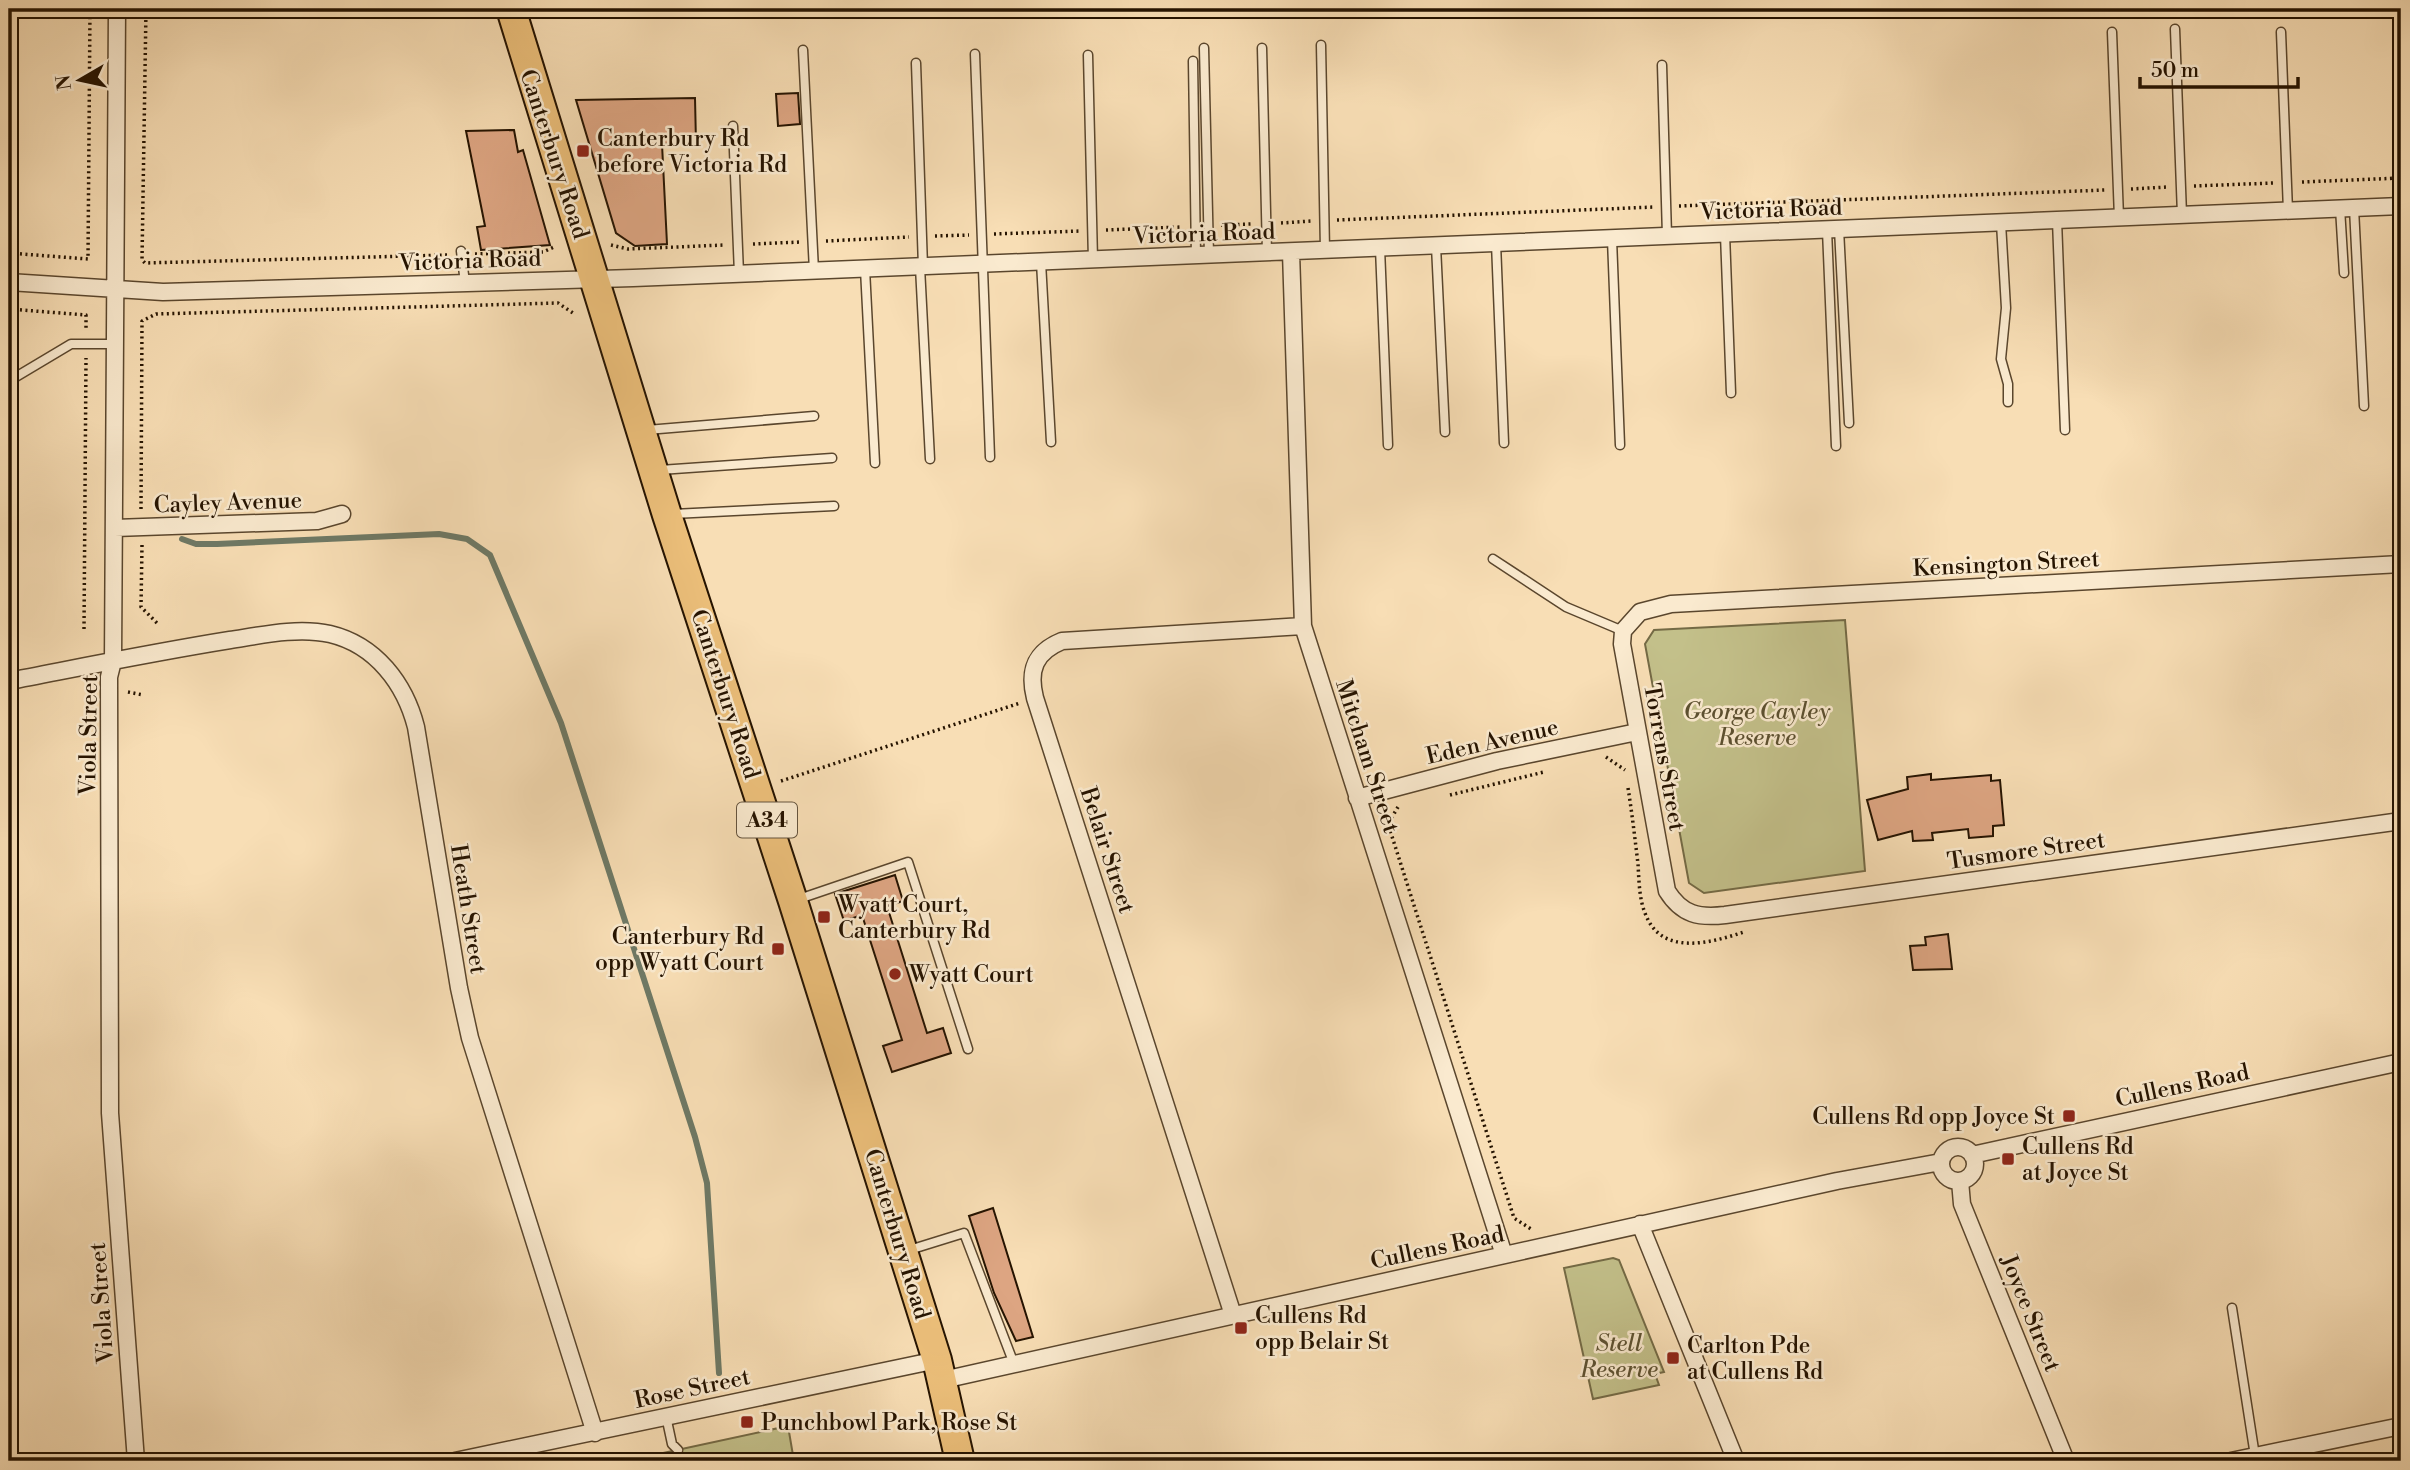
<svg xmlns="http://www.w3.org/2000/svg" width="2410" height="1470" font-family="'Libre Bodoni',serif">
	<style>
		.green { fill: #c3c08a; stroke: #746a45; stroke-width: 2 }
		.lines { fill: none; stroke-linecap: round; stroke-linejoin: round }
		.stream { stroke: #6e7965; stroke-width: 6 }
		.building { fill: #dda582; stroke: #251300; stroke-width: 2 }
		.service-casing { stroke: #5a462d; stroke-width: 11 }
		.minor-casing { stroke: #5a462d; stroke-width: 19 }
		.trunk-casing { stroke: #251300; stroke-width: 32 }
		.path { stroke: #251300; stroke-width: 3.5; stroke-dasharray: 2 3.5; stroke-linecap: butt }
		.service { stroke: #faeacf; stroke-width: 8 }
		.minor { stroke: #faeacf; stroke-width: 16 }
		.trunk { stroke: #ecbf7a; stroke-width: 28 }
		.poi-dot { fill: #8f2418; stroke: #faeacf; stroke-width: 2.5 }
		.labels { text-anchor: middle; stroke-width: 5; stroke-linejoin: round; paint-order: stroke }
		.shield { fill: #faeacf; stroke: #65543e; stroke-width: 2 }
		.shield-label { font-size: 21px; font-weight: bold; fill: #251300 }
		.poi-label { font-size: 23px; fill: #251300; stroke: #faeacf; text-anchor: start }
		.street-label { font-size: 23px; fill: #251300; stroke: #faeacf }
		.park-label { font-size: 23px; font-style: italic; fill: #5c5030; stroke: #faeacf }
	</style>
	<rect width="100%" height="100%" fill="#f8deb5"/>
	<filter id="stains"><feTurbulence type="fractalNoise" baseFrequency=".00286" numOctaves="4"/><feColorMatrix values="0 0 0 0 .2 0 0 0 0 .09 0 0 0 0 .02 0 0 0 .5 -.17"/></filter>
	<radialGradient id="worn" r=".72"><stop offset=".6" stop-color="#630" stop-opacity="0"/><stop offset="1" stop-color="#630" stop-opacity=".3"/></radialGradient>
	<path class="green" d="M1845 620 1865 871 1704 893 1689 883 1645 644 1654 630Z
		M1613 1258 1619 1260 1664 1372 1655 1374 1659 1385 1593 1399 1564 1268Z
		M788 1426 794 1461H626Z"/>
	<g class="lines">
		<path class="stream" d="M182 539 196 544H217L439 534 467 539 490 555 561 723 695 1137 707 1183 719 1373"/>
	</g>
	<path class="building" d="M798 93 800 124 778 126 776 94Z
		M695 98 696 143 662 144 667 244 635 246 616 233 576 100Z
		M514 130 518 152 523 150 550 245 481 250 477 227 485 226 466 131Z
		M1931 774V780L1991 775V781L2000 780 2004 825 1993 826V836L1969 838 1968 829 1932 833 1933 840 1913 841 1912 831 1878 840 1867 800 1908 789 1907 777Z
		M895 875 903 901 887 906 927 1033 943 1028 951 1053 892 1072 883 1046 902 1040 862 915 844 921 835 894Z
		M1948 934 1952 969 1913 970 1910 946 1926 945 1925 937Z
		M993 1208 1033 1337 1016 1341 994 1293 969 1216Z"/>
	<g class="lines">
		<defs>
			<path id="service" d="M2175 29 2182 215
				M2112 32 2119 218
				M2281 32 2288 211
				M1321 45 1325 250
				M1204 48 1209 255
				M1262 48 1267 253
				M803 50 814 271
				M975 54 990 457
				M1088 55 1093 260
				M1193 61 1196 256
				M916 63 923 267
				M1662 65 1667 236
				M733 126 739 274
				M2340 208 2344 273
				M2354 208 2364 406
				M2057 220 2065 430
				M2001 223 2006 308 2001 359 2008 384V402
				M1839 229 1849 423
				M1827 230 1836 446
				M1725 234 1731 393
				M1612 239 1620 445
				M1496 243 1504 443
				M1436 246 1445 432
				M1380 248 1388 445
				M461 251 465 283
				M1041 262 1051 442
				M920 267 930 459
				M865 269 875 463
				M9 381 71 344H115
				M647 430 814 416
				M660 470 832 458
				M673 514 834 506
				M1493 559 1566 607 1623 631
				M796 900 908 862 968 1049
				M906 1251 964 1233 1014 1364
				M2232 1308 2255 1456
				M666 1416 672 1444 678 1450"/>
			<path id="minor" d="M117 9 113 661 109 677 110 1113 136 1461
				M1291 252 1303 626 1504 1255
				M9 282 163 292 633 278 2401 206
				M115 528 317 521 342 514
				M2401 564 1671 604 1640 612 1623 631 1622 644 1667 891C1682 915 1699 918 1725 915L2401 821
				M9 681C82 667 155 652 230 640 262 635 298 627 330 634 376 645 405 684 416 727L459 988 470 1038 595 1433
				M1357 798 1497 761 1637 732
				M1941 1164a17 17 0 1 1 34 0a17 17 0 1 1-34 0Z
				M1972 1155 2401 1062
				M1960 1181 1962 1204 2066 1461
				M1640 1224 1736 1461
				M1233 1315 1035 698C1028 670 1035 652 1062 641L1303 626
				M943 1380 1837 1181 1941 1162
				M455 1461 937 1360
				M2231 1461 2401 1426"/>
			<path id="trunk" d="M511 9 667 515 793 901 937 1360 960 1461"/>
		</defs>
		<use href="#service" class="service-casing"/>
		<use href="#minor" class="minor-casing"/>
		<use href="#trunk" class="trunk-casing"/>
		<path class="path" d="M146 9 142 260 145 263 447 255
			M2302 182 2401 178
			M2194 186 2273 183
			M2131 189 2168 187
			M1679 206 2105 190
			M1337 220 1654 207
			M1281 223 1312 221
			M1221 225 1252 224
			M1106 230 1182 227
			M994 234 1081 231
			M935 236 969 235
			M826 241 909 237
			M753 244 801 242
			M611 245 628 249 724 245
			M9 253 88 259 90 9
			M475 254 543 252 554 247
			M9 309 86 315V330
			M141 509 142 321 156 314 558 303 573 313
			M142 545 141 607 157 623
			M84 629 86 358
			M128 692 143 695
			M1606 757 1625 770
			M781 781 1020 703
			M1628 788C1632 813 1635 839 1638 864 1639 880 1639 898 1645 913 1661 957 1710 943 1744 932
			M1450 795 1544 772
			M1398 807 1388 824 1514 1218 1531 1229"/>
		<use href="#service" class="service"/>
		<use href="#minor" class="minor"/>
		<use href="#trunk" class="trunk"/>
	</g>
	<g class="poi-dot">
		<rect x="576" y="144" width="14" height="14" rx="3.5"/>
		<rect x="817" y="910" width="14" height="14" rx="3.5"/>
		<rect x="771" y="942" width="14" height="14" rx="3.5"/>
		<circle cx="895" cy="974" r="7"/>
		<rect x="2062" y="1109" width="14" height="14" rx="3.5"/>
		<rect x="2001" y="1152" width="14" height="14" rx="3.5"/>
		<rect x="1234" y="1321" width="14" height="14" rx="3.5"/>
		<rect x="1666" y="1351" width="14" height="14" rx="3.5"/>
		<rect x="740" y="1415" width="14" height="14" rx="3.5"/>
	</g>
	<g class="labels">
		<rect class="shield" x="737" y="802.5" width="60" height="35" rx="5"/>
		<g class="shield-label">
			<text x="767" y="827">A34</text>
		</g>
		<g class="poi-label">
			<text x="597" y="146">Canterbury Rd<tspan x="597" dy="26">before Victoria Rd</tspan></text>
			<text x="838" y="912">Wyatt Court,<tspan x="838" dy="26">Canterbury Rd</tspan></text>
			<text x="764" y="944" text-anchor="end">Canterbury Rd<tspan x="764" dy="26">opp Wyatt Court</tspan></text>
			<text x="909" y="982">Wyatt Court</text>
			<text x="2055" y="1124" text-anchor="end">Cullens Rd opp Joyce St</text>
			<text x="2022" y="1154">Cullens Rd<tspan x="2022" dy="26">at Joyce St</tspan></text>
			<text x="1255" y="1323">Cullens Rd<tspan x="1255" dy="26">opp Belair St</tspan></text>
			<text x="1687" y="1353">Carlton Pde<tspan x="1687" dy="26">at Cullens Rd</tspan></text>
			<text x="761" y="1430">Punchbowl Park, Rose St</text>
		</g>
		<g class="street-label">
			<text transform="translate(555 154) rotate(72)" y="8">Canterbury Road</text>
			<text transform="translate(1771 209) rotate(-2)" y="8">Victoria Road</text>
			<text transform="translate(1204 233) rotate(-2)" y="8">Victoria Road</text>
			<text transform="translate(470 260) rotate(-2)" y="8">Victoria Road</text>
			<text transform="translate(228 502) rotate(-2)" y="8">Cayley Avenue</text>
			<text transform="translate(2006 563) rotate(-3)" y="8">Kensington Street</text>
			<text transform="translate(726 694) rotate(72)" y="8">Canterbury Road</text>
			<text transform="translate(88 735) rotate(-89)" y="8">Viola Street</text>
			<text transform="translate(1492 741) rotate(-13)" y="8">Eden Avenue</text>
			<text transform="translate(1368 756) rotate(72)" y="8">Mitcham Street</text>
			<text transform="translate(1665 757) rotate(80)" y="8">Torrens Street</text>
			<text transform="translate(1108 850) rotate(72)" y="8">Belair Street</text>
			<text transform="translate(2026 850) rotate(-8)" y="8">Tusmore Street</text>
			<text transform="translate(469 909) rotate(81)" y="8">Heath Street</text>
			<text transform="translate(2182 1085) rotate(-12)" y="8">Cullens Road</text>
			<text transform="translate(898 1234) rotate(73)" y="8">Canterbury Road</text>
			<text transform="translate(1437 1247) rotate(-12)" y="8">Cullens Road</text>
			<text transform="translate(101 1303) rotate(-94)" y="8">Viola Street</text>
			<text transform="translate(2031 1313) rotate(68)" y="8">Joyce Street</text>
			<text transform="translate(692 1388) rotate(-12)" y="8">Rose Street</text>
		</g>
		<g class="park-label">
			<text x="1757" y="719">George Cayley<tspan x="1757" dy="26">Reserve</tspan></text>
			<text x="1619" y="1351">Stell<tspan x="1619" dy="26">Reserve</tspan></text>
		</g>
	</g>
	<rect width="2410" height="1470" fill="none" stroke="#f8deb5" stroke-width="35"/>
	<rect x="10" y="10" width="2389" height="1449" fill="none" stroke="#251300" stroke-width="3.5"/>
	<rect x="18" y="18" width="2375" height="1435" fill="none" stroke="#251300" stroke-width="2"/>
	<g transform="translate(80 80) rotate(261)" stroke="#faeacf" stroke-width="5" paint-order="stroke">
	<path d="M0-5L12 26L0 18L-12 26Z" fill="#251300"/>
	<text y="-10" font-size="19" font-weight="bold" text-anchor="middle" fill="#251300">N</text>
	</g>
	<path d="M2140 77v10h158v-10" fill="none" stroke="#251300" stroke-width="3.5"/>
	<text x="2151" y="77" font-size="21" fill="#251300" stroke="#faeacf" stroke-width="5" paint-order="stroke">50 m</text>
	<rect width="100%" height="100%" filter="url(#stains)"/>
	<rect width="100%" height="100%" fill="url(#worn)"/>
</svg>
